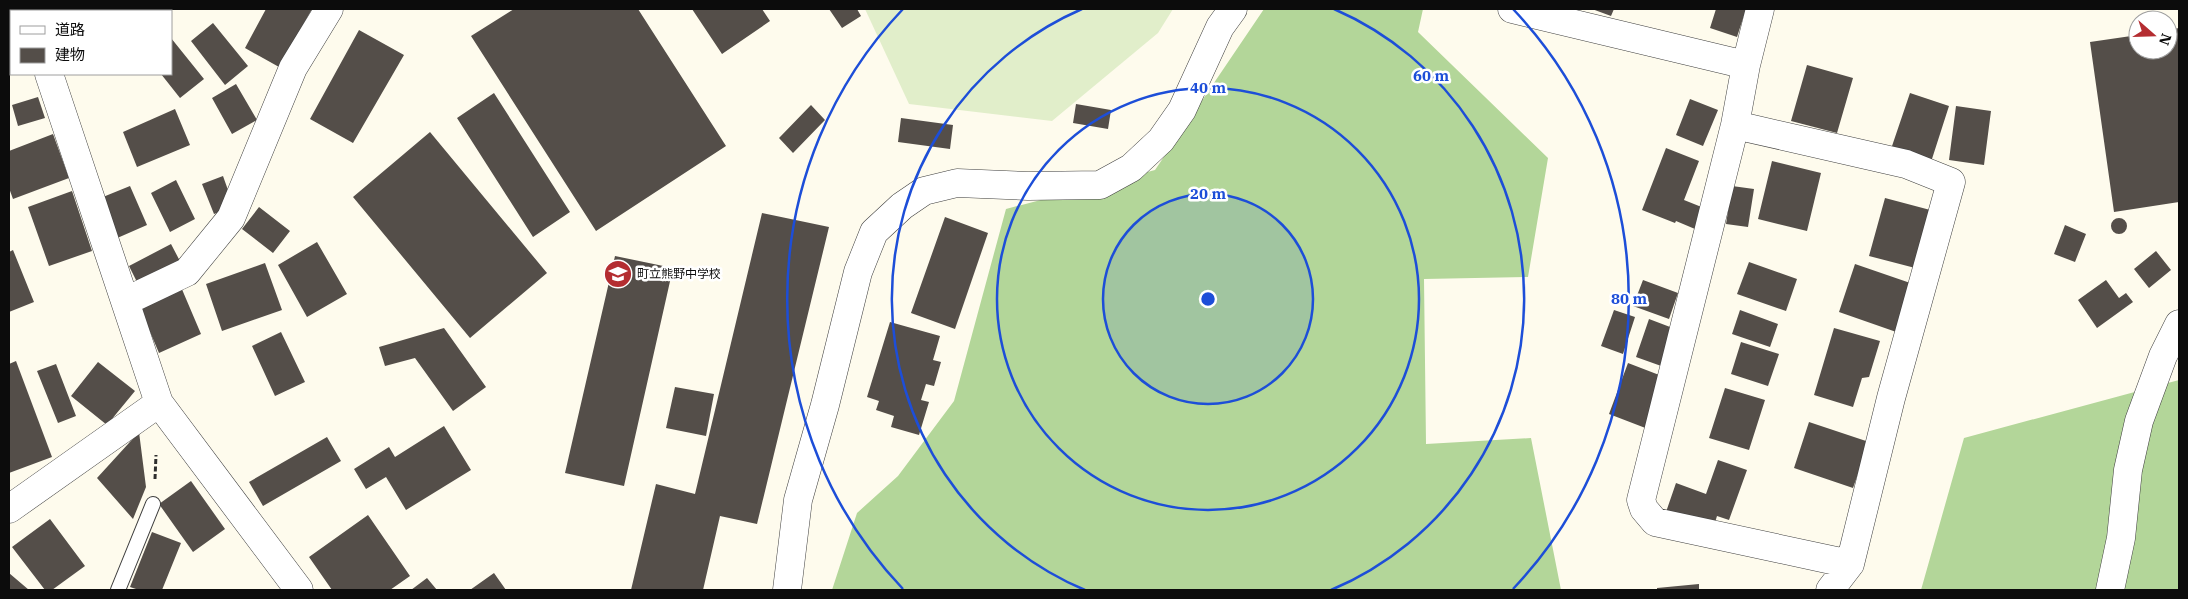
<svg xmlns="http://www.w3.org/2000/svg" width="2188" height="599" font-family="'IBM Plex Serif','Noto Sans JP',serif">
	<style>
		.forest { fill: #b3d699 }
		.pitch { fill: #e1eeca }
		.building { fill: #544e49 }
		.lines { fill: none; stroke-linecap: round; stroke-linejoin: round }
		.lane-casing { stroke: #3f3f3f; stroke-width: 16 }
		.street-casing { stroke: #3f3f3f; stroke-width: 29 }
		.path { stroke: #2e2e2e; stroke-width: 3; stroke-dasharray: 5 2.5; stroke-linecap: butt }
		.lane { stroke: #fff; stroke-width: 14 }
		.street { stroke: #fff; stroke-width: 28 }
		.ring { fill: none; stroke: #1d4ed8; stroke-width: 2.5 }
		.labels { text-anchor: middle; stroke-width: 5; stroke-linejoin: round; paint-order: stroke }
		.poi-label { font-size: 12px; fill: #0c0c0c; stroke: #fff; text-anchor: start }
		.centre { fill: #1d4ed8; stroke: #fff; stroke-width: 2.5 }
		.ring-label { font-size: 15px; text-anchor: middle; font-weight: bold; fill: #1d4ed8; stroke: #fff; stroke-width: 5; stroke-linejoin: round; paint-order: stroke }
	</style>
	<rect width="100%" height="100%" fill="#fefbed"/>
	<path class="forest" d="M1264 9H1423L1418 32 1548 158 1528 277 1424 279 1426 444 1531 438 1561 590H832L857 513 898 476 954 401 1006 209 1155 170Z
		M2179 380V590H1921L1964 438Z"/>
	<path class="pitch" d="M865 9H1173L1158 33 1052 121 909 104Z"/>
	<path class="building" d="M46 9H90L88 11H48Z
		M110 9H147L149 11H111Z
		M266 9H312L279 67 245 48Z
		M514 9H638L726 146 596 231 471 36Z
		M692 9H762L770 21 722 54Z
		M829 9H857L861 16 842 28Z
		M1592 9H1614L1611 16Z
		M1716 9H1746L1737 37 1710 28Z
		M213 23 248 66 225 85 191 41Z
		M2179 28V202L2114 212 2090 42 2138 35V50H2168V30Z
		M359 30 404 55 353 143 310 119Z
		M171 38 204 79 180 98 161 74H171Z
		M1807 65 1853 78 1837 133 1791 121Z
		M236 84 257 120 232 134 212 98Z
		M494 93 570 212 533 237 457 118Z
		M1910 93 1949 106 1931 162 1891 149Z
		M38 97 45 118 18 126 12 105Z
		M1690 99 1718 110 1703 146 1676 135Z
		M1076 104 1111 110 1108 129 1073 123Z
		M811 105 825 120 793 153 779 138Z
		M1956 106 1991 111 1984 165 1949 160Z
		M175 109 190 145 137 167 123 132Z
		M901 118 953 125 950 149 898 142Z
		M430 132 547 273 470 338 353 197Z
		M53 134 69 178 13 199 9 188V151Z
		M1666 148 1699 161 1684 200 1704 208 1695 229 1676 221 1675 223 1642 210Z
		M1772 161 1821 173 1807 231 1758 219Z
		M223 176 234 207 214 214 202 184Z
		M176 180 195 219 170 232 151 193Z
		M130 186 147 225 115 239 98 199Z
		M1732 186 1754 189 1748 227 1726 224Z
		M72 191 92 251 49 266 28 207Z
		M1885 198 1934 211 1919 269 1869 256Z
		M259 207 290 231 273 253 242 229Z
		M762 213 829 227 757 524 720 516 703 590H631L656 484 695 494Z
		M945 217 988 233 955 329 911 313Z
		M2111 226a8 8 0 1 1 16 0a8 8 0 1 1-16 0Z
		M2065 225 2086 234 2075 262 2054 254Z
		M317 242 347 294 307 317 278 265Z
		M171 244 182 265 139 286 129 266Z
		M13 250 34 302 9 312V252Z
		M2156 251 2171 270 2149 288 2134 269Z
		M615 256 673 268 624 486 565 473Z
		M1749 262 1797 279 1786 311 1737 294Z
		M265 263 282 310 222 331 206 284Z
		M1855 264 1919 286 1902 334 1839 312Z
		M1643 280 1678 293 1669 319 1633 306Z
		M2106 280 2119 298 2126 293 2133 302 2097 328 2078 300Z
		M181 287 201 334 159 353 139 306Z
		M1614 310 1635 317 1623 354 1601 346Z
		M1740 310 1778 324 1770 347 1732 334Z
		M1649 319 1678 330 1664 367 1636 357Z
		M890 322 940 336 933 360 941 362 934 386 926 384 921 400 929 402 919 435 891 427 894 416 876 410 879 401 867 397Z
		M444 328 486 387 453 411 415 358 385 366 379 347Z
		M1834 328 1880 341 1869 377 1862 378 1853 407 1814 395Z
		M281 332 305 382 275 396 252 346Z
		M1741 342 1779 354 1768 386 1731 374Z
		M16 361 52 457 9 473V364Z
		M98 362 135 391 107 425 71 396Z
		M1628 363 1667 378 1648 429 1609 414Z
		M56 364 76 416 58 423 37 371Z
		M675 387 714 394 706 436 666 428Z
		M1725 388 1765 400 1749 450 1709 438Z
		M1809 422 1869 442 1853 488 1794 468Z
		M444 426 471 470 406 510 386 477 366 489 354 469 389 447 395 457Z
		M139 432 146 487 133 519 97 478Z
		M327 437 341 461 263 506 249 482Z
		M1718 460 1747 470 1729 520 1717 516 1713 529 1666 512 1676 483 1706 494Z
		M191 481 225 529 193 552 159 504Z
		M368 515 410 576 390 590H332L309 557Z
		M50 519 85 566 52 590H45L12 547Z
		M152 532 181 543 162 590H139L130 587Z
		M9 573 29 590H9Z
		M494 573 506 590H470Z
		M427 578 437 590H411Z
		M1699 584V590H1657V588Z"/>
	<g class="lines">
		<defs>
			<path id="lane" d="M118 590 153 504"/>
			<path id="street" d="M28 9V11
				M1512 9 1746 65 1760 9
				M1746 65 1735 125 1641 500 1644 509 1655 522 1850 564
				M49 74 159 403 299 590
				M1735 125 1906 164 1951 182 1891 398 1850 564 1830 590
				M126 301 187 272 231 218 293 68 329 9
				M9 509 159 403
				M787 590 798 500 825 405 858 272 874 232 902 206 924 191 957 183 1028 186 1100 185 1131 168 1161 140 1182 110 1220 27 1233 9
				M2110 590 2121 538 2128 470 2139 421 2163 356 2179 324"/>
		</defs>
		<use href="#lane" class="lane-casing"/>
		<use href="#street" class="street-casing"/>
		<path class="path" d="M155 479 156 455"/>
		<use href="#lane" class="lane"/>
		<use href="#street" class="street"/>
	</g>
	<circle cx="1208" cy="299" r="105" fill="#1d4ed8" fill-opacity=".12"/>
	<g class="ring">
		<circle cx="1208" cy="299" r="105"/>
		<circle cx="1208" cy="299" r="211"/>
		<path d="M1085 590A316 316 0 0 1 1082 9M1334 9A316 316 0 0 1 1331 590"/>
		<path d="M903 589A421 421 0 0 1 903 9M1513 9A421 421 0 0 1 1513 589"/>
	</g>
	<defs>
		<symbol id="school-disc" viewBox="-11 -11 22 22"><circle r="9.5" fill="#b42d31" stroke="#fff"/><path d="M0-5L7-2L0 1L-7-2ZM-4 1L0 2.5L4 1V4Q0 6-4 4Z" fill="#fff"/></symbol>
	</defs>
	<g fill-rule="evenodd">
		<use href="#school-disc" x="602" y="258" width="32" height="32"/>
	</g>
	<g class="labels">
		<g class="poi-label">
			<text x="637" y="278">町立熊野中学校</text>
		</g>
	</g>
	<circle cx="1208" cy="299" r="8" class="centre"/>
	<g class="ring-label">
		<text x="1431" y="81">60 m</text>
		<text x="1208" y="93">40 m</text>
		<text x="1208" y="199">20 m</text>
		<text x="1629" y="304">80 m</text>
	</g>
	<rect width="2188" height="599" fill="none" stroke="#0c0c0c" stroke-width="20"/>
	<rect x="10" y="10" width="162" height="65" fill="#ffffff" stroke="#9e9e9e"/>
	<rect x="20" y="26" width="25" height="8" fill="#ffffff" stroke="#9e9e9e"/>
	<text x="55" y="35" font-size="15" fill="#0c0c0c">道路</text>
	<rect x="20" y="48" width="25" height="15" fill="#544e49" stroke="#9e9e9e"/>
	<text x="55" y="60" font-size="15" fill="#0c0c0c">建物</text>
	<g transform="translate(2153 35) rotate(110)"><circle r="24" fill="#ffffff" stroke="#9e9e9e"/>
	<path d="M0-4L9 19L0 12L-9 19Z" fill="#b42d31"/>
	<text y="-8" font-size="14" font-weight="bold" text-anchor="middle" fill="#0c0c0c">N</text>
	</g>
</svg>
